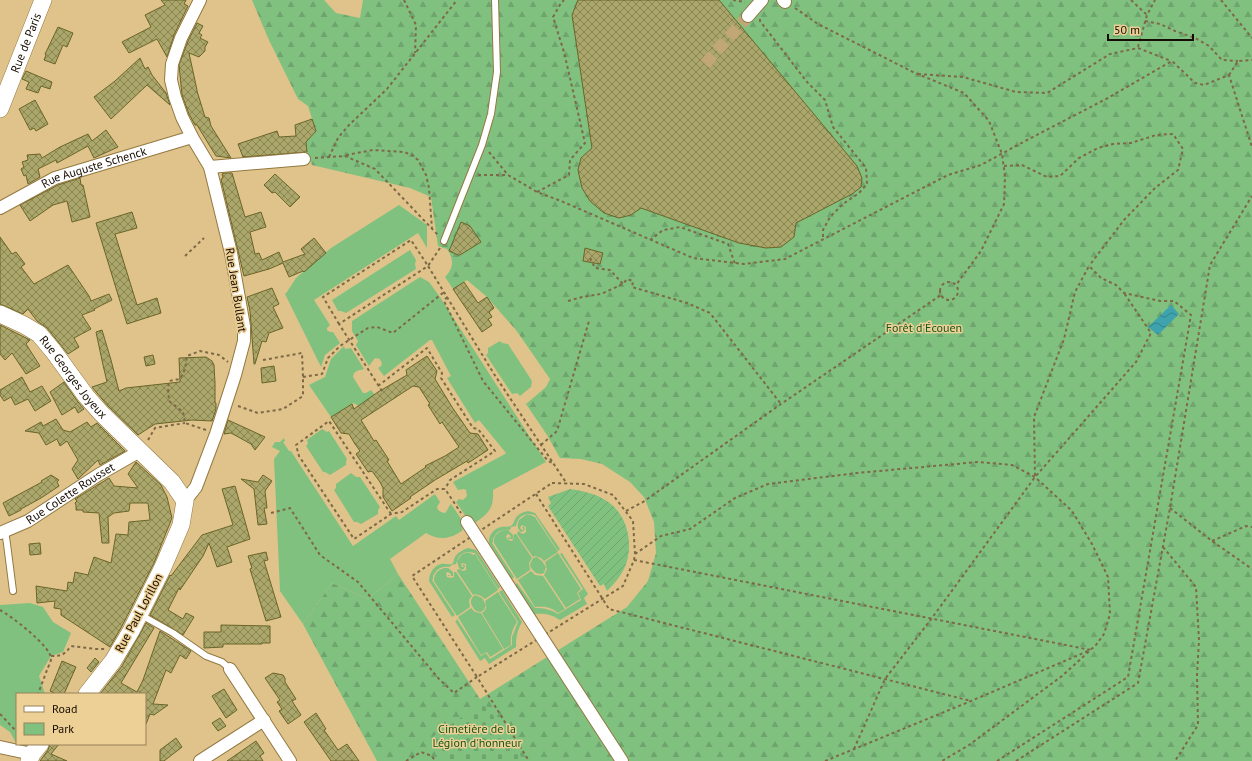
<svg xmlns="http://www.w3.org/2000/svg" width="1252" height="761" font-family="'PT Sans',sans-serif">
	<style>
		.green { fill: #80c180 }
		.forest { fill: url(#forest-firs) }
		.cemetery { fill: url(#cemetery-stones) }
		.garden { fill: url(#garden-furrows) }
		.water { fill: url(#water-waves) }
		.building { fill: url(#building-cross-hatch); stroke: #6a6529; fill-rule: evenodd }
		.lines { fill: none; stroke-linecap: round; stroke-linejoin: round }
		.street-tunnel { stroke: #c1a775; stroke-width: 12; stroke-dasharray: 12 6; stroke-linecap: butt }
		.lane-casing { stroke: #937941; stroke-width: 8 }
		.street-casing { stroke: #937941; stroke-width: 14 }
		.secondary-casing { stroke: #937941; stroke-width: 18 }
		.path { stroke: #7d6947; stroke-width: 2; stroke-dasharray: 3 3; stroke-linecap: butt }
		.lane { stroke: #fff; stroke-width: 6 }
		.street { stroke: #fff; stroke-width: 12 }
		.secondary { stroke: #fff; stroke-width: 17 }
		.labels { text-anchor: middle; stroke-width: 3; stroke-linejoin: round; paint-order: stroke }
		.street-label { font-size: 12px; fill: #150b00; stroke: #edd096 }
		.park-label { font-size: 12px; fill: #15561b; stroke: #edd096 }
	</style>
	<defs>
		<pattern id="forest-firs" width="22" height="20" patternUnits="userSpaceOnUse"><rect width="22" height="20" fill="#80c180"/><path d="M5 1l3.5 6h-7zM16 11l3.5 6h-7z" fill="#6ea46d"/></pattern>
		<pattern id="cemetery-stones" width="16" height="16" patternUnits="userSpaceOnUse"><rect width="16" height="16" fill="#80c180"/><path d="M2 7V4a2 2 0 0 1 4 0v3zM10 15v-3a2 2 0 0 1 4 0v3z" fill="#6ea46d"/></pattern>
		<pattern id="garden-furrows" width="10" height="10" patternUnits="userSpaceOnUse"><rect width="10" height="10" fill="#80c180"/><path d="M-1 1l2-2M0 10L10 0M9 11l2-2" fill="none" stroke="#6ea46d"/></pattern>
		<pattern id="water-waves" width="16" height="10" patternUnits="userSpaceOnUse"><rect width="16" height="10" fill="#3ea3ad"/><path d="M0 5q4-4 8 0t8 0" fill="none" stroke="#33838a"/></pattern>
		<pattern id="building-cross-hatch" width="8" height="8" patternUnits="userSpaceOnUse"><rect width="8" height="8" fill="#aba66a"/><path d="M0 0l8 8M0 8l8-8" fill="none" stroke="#8a8555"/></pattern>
	</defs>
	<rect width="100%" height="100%" fill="#dfc38a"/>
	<path class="green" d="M399 205 427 225V248L418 233 314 300 330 325 327 328V330L330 332H333L340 343 325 355 321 367 285 294 287 292 296 278 331 248Z
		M410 250 416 260 415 264 416 269 346 313 341 311H338L332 300Z
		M420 277 429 282 440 297 546 462 493 490C494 508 489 513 475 523L473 520 469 521 456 502 459 499 463 500 467 496 466 490 464 489 458 490 453 482 505 454 506 453 479 420 475 423 447 378 451 376 432 340H430L384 376 378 368 381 366 382 364 380 359 375 358 369 366 356 345 358 341 352 331V321Z
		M500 341 502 343 508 344 532 381 531 387 520 396 517 393 512 394 486 355 488 353V348Z
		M344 346 345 349 351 348 364 369C358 371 354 370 353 377L363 393H366L371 390 375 395 358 406 354 403 352 404 331 417 309 385 325 377 331 359Z
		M322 429 327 432 329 431 347 459 346 462V465L330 475 325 472H323L306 446 308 444 307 440Z
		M284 438 285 441 283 442 289 451H291L300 465 353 546 396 516 399 520 435 494 440 502 437 507C438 511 440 512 445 513 448 510 448 507 451 504L464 523 462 528 463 530C451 539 439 541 426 533L390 559 398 574 368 599 332 583 303 624 280 591 274 459 280 451 272 447 275 442H280Z
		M351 473 356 477H360L380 507 378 510V514L361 524 357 522H354L334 490 336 488V484Z
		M528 511 535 513 560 549 558 551 535 515C526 513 518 515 516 526L511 527 510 530C501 529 497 531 493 539V542L492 543 514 577 512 579 489 543C488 536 493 529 501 527 505 526 509 528 512 525 514 523 514 521 515 519 518 514 523 512 528 511Z
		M526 515H530L535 517 558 552 544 561 541 558 535 556 533 557 517 534 518 531 523 534 526 532V527L522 525 520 528 522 530H523L524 529 522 528 524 526 525 530 521 532C517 528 517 525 519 520Z
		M504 530H508L513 535V539H508V537L511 538 510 535 508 534 506 536 507 539 511 541 513 540 514 534H516L532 558 529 563 530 570 517 579 494 543C493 537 497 532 504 530Z
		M468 548 476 550 500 587 498 589 475 553C465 551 459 552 456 564L451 565 450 567C441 566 437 569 433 576V579L432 580 455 615 452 617 429 581C429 574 433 566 441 564 445 563 450 566 453 563 454 561 454 558 455 557 458 552 463 550 468 548Z
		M466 553H470L473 555 475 554 498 590 485 599 481 596 475 594 473 595 457 571 458 569 463 571 466 570V564L462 563 461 565 462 567H463L464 566H462L464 564 465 566 464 569 461 570 459 568 457 561 462 554Z
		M558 553 581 589 577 593 580 599 566 608 544 575 547 569 545 562Z
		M562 553 588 594 584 598 587 604 560 620C551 614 544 613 534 614L515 585 517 583 535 608C544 608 550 609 558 614L581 600 578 593 583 589 560 554Z
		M537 557 542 561 546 567 544 573 541 574 536 573 531 568 530 564 533 558Z
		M444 568H448L453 572V576H448V575L451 576V574L448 572 446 573 447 577 451 578 454 577V572H456L472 596 469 600 470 607 457 616 434 581C434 575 437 570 444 568Z
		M531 571 535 575 543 576 565 609 558 613C551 607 545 606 535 607L518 580Z
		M502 590 522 622C517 631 516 637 516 647L489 664 485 658 480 661 455 621H456L457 619 481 656 486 653 490 659 512 645V637L518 622 499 592Z
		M498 592 517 622C512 630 510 636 511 645L504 649 482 613C487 610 487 605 485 601Z
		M475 595 482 598 486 605 484 610 481 612 476 611C471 606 468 600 475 595Z
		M30 603 43 607 53 622 71 633 63 652 51 656 39 676 45 694H17V744H40L21 752 10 732 0 725V605Z
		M471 608 475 612 481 613 503 649 490 657 487 652 481 655 458 617Z"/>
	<path class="forest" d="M252 0H324L336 13 360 18 363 0H1252V761H377L303 624 332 583 368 599 398 574 480 699 627 607 648 581 656 553 654 522 644 497 630 482 602 464 581 459 560 458 547 435 526 404 546 387 550 379 516 330 487 297 467 280 453 289 445 277C454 268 454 259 447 249L438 246 431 197 410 188 312 165 307 154 306 142 316 131 308 106 298 99 268 38Z"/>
	<path class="cemetery" d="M484 702 522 758 518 761H442L428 740Z"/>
	<path class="garden" d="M570 489C582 491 594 493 605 500 628 513 635 546 624 569 620 577 614 584 607 591L604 584 600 586 548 506 551 503 548 497Z"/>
	<path class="water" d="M1171 305 1179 314 1158 335 1148 327Z"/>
	<path class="building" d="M161 0H186L184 4 188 6 174 35 167 57 157 39 129 53 122 42 151 27 145 15 165 5Z
		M578 0H719L857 166 862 178 861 187 852 194 796 223 794 237 781 247 766 248 739 243 641 208 631 215 619 218 604 213 590 201 582 188 578 170 581 158 592 148 572 15Z
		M197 23 203 26 199 33 202 35 200 38 208 42 205 47V51L199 57 189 53 197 90V91L205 117 209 118 211 126 231 158 216 156 197 125H195L189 114 182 95 179 65 188 41Z
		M58 27 73 33 67 47 63 45 55 64 44 60 46 55 45 54 47 50Z
		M140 58 145 69 148 67 152 75 166 93 170 105 147 85 111 119 94 97 115 81Z
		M26 71 52 82 50 89 41 86 38 93 26 89 29 82 22 79Z
		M35 100 48 124 36 131 34 128 30 130 19 109Z
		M312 119 316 131 306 142 307 152 243 157 238 144 277 131 279 137 296 136 295 125Z
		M106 130 118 147 94 158 88 146 57 163 56 160 38 169 40 177 28 184 26 175 24 176 21 169 24 167 22 162 28 160 27 155 40 154 42 158 60 147 88 134 92 141Z
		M225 173H232L245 217 261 212 266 227 250 232 255 254 259 253 262 260 279 252 283 262 305 254 301 249 314 238 326 253 304 272 303 271 289 277 283 263 269 269 244 276 221 179 223 178 222 174Z
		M275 174 300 197 290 207 275 192 272 193 264 185Z
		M80 178 81 185H83L90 217 72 222 67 201 53 205 30 221 20 205 58 185Z
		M132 212 137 228 115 234 137 305 157 298 161 313 127 324 96 223Z
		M461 222 470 226 481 242 460 255H458L449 251Z
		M0 237 12 254 16 252 25 264 21 267 34 284 68 265 89 296 91 301 109 294 112 300 94 309 95 310 82 315 91 329 74 338 79 347 68 354 47 328 37 321 28 309 23 314 0 304Z
		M585 248 603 253 600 264 583 261Z
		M464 282 478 303 487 297 494 308 489 312 492 317 488 319 492 325 482 332 453 289Z
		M272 288 279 304 273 307 283 328 269 333 266 342 262 341 255 364H254L250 311 247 297Z
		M0 325 30 340 26 344 40 366 26 374 12 353 5 360 0 354Z
		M102 330 111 360 119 391 126 388 180 382 179 358 206 357 212 361 214 365 215 383V403H216V409L212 421 192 420 155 424 138 435 108 406 92 387 107 382 103 365 96 332Z
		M153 355 155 364 146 366 144 357Z
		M427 356 437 371 435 379 452 407 470 433 478 434 488 450 468 463 467 461 435 480 410 497 411 498 392 511 383 497V488L380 482 372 471 368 472 356 454 360 451 355 444 349 434 341 433 331 417 352 404 354 409 378 392 407 375 406 370ZM413 386 419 387 430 404 428 405 440 424 442 422 459 447 445 456 425 466 426 467 401 484 387 461 389 460 376 440 374 441 361 420Z
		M274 366 276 381 262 383 261 368Z
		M22 377 30 392 42 386 51 401 35 411 28 399 15 405 11 397 4 401 0 395V390Z
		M64 382 78 402 84 409 78 413 75 407 62 415 50 392Z
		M56 419 63 430 70 432 87 422 91 427 97 423 125 451 100 465 98 460 78 479 72 469 78 460 67 441 60 446 57 439 46 445 39 433 25 431 41 422 43 426Z
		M228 420 265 437 255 450 251 444 231 433 224 434Z
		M136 462 161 485 167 497 172 518 154 563 122 626 110 647 61 615V609L54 608 55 601 37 603 36 586 67 591 68 582 73 583 75 572 88 575 94 557 111 563 116 534 128 535 129 522 150 520 148 503H130L129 511 114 513 108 517 109 543H102L99 513 83 512V510H76V505L75 503 77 501 75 499 109 478 114 486 138 488 128 474Z
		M51 475 59 480 57 482 59 486 41 498 21 509V510L9 516 3 503 42 482 41 481Z
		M263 475 272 481 265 491 267 508H264L267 524 258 525 254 489 241 479 258 482Z
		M235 486 250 539 227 547 232 562 217 567 209 543 203 556 180 590 179 588 168 610 183 619 186 613 194 617 183 635 150 615 170 575 171 576 202 535 233 525 222 489Z
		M40 543 41 554 30 555 29 544Z
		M266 552 268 560 264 561 281 617 266 621 250 569 252 568 248 556Z
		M146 623 154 628 121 683 137 692 143 680 160 631 191 651 186 659 180 655 171 673 166 670 153 704 168 705 154 715 150 714 146 724H145V694H100L122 666Z
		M221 625 270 626V643H262V644H223V647L204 648V632H221Z
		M95 658 99 662 91 672 87 668Z
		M62 661 76 667 64 694H56L50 691Z
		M273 673 283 675 285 678V682L296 699 292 701 301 715 288 724 279 711 282 709 277 702 280 700 265 678Z
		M224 689 237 710 226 718 212 696Z
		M316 713 326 729 324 730 338 750 347 744 359 761H331L304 722Z
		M220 718 226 726 218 731 212 723Z
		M176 738 182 747 164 761H160V750Z
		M256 741 264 753 260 756 263 761H227Z
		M50 744H59L51 754 67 761H40L48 750Z"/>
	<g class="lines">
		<path class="street-tunnel" d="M705 64 748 16"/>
		<defs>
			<path id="lane" d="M444 241 482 145 491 114 497 72 495 0
				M5 531 7 544 13 591
				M141 615 173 633 206 656 222 662 230 669"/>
			<g id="street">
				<path d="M783 0 785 2"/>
				<path d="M748 16 762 0"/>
				<path d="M210 167 304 159"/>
				<path id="s1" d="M0 208 55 178 192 137"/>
				<path d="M185 501 196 487 216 434 235 375 244 341V326L231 253 210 167 192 137 182 117 175 97 171 80 172 64 181 38 200 0"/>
				<path d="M467 522 622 761"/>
				<path id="s2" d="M0 533 28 521 98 475 140 451"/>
				<path d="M230 669 290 761"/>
				<path d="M0 747 32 754"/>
				<path d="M200 761 264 720"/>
			</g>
			<g id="secondary">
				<path id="s3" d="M0 109 43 0"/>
				<path id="s4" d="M0 314 24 325 39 334 54 352 86 396 101 413 172 482 185 501 181 525 163 567 131 631 113 661 87 694"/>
				<path d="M29 761 32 754 40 744"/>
			</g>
		</defs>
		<use href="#lane" class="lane-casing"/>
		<use href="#street" class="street-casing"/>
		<use href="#secondary" class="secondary-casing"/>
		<path class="path" d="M404 0 416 25 415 53
			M733 0 745 2
			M1131 0 1147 15
			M1221 0 1252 38
			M795 8 818 24 915 73 964 93 989 121 1002 154 1005 176 1004 204 981 251 956 285
			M760 19V21L807 82 825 100 833 127 866 168 867 184 859 193 843 204 830 217 823 230V240
			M1145 21 1160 24 1175 31 1195 38 1209 46 1222 60 1238 61
			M1138 47 1147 15 1155 0
			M918 74 963 77 1016 92 1047 93 1110 54 1138 48 1171 61
			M1229 75 1238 61 1252 60
			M489 152 508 175 537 192 561 201 693 258 744 264 785 259 948 175 981 165 1027 140 1108 98 1172 61 1195 83 1204 85 1229 75 1252 147
			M346 155 373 150 404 152 412 155 418 160 426 175 429 188 432 229
			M329 157 338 138 349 125 387 89 457 0
			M315 158 345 156 375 169 438 235
			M1004 166 1022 165 1047 177 1060 176 1079 158 1098 148 1113 144 1131 143 1156 135 1173 134 1183 149 1178 170 1155 188 1124 220 1089 266
			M478 175H508
			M537 192 569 175 570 160 585 143 564 52 553 17 561 3 564 0
			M650 240 663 230 680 227 728 244 735 264
			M185 256 204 238
			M590 258 595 268 610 270 623 284
			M940 291a9 9 0 1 1 18 0a9 9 0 1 1-18 0Z
			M447 297 444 301 483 381 548 461 553 463
			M568 301 582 297 601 294 623 284 627 279 633 281 632 287 687 303 710 313 781 404
			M339 324 323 297 411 240 428 266 440 248
			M303 377 322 374 328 358 340 346 360 333 368 328 377 327 393 333 444 292
			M378 386 427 348 442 373 441 378 473 428 478 429 495 451 450 480 445 489
			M382 391 339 324 428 266 494 374 567 484
			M238 406 258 413 283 409 303 396V377L302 353 263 360
			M206 430 185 423 183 412 169 401 168 389 169 381 180 379 185 369 187 356 200 351 219 355 228 362
			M148 440 155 428 185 423
			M541 445 557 431 589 321
			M552 483 584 484 613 495 633 521 635 554 634 560 623 586 477 677 412 576Z
			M536 494 609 609 971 701
			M1170 508 1212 541 1252 569
			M626 511 643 502 781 404 941 295
			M271 513 290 508 320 555 358 582 439 679 454 693 477 677 529 761
			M391 514 329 421 296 445 299 456 354 539 391 514 402 512 437 489H445L461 513
			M1212 541 1246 526 1252 527
			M1163 547 1196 587 1199 640 1197 675 1198 725 1175 761
			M635 554 661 536 690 529 735 498 768 484 857 473 978 462 1012 465 1035 477 1072 511 1092 544 1108 577 1110 614 1104 634 1096 645 1062 676 969 745 942 761
			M634 560 1091 650
			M0 610C11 616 52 647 51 659 51 662 48 667 47 670 44 678 41 686 38 694
			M51 656C62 656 64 655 71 646L96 649H105
			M0 714 17 732
			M854 749 885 679 932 618 1035 477 1136 362 1151 333 1124 293
			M406 761 421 752 432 756 435 761
			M825 761 971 701 1088 651
			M997 761 1128 677 1191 315 1174 301H1160L1124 293 1116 285 1101 278 1089 266 1075 292 1064 339 1034 417 1035 477
			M1016 761 1138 683 1170 508 1210 265 1252 196"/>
		<use href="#lane" class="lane"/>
		<use href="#street" class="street"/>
		<use href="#secondary" class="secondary"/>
	</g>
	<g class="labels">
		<g class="street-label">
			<text dy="4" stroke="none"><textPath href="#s3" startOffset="71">Rue de Paris</textPath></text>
			<text dy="4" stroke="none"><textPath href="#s1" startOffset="103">Rue Auguste Schenck</textPath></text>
			<text transform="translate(236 290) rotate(81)" y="4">Rue Jean Bullant</text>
			<text dy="4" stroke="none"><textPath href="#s4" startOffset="99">Rue Georges Joyeux</textPath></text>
			<text dy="4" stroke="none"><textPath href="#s2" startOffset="81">Rue Colette Rousset</textPath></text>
			<text transform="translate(139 613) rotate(-62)" y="4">Rue Paul Lorillon</text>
		</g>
		<g class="park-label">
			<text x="924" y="332">Forêt d'Écouen</text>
			<text x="477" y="733">Cimetière de la<tspan x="477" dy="14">Légion d'honneur</tspan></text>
		</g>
	</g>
	<rect x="16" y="693" width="130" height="52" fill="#edd096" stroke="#97815a"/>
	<rect x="24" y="706" width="20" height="6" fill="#ffffff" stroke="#97815a"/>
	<text x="52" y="713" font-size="12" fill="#150b00">Road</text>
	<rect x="24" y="723" width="20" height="12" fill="#80c180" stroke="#97815a"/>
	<text x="52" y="733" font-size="12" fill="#150b00">Park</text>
	<path d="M1108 34v6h85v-6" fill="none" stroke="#150b00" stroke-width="2"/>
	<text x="1114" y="34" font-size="12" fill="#150b00" stroke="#edd096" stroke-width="3" paint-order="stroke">50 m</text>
</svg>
